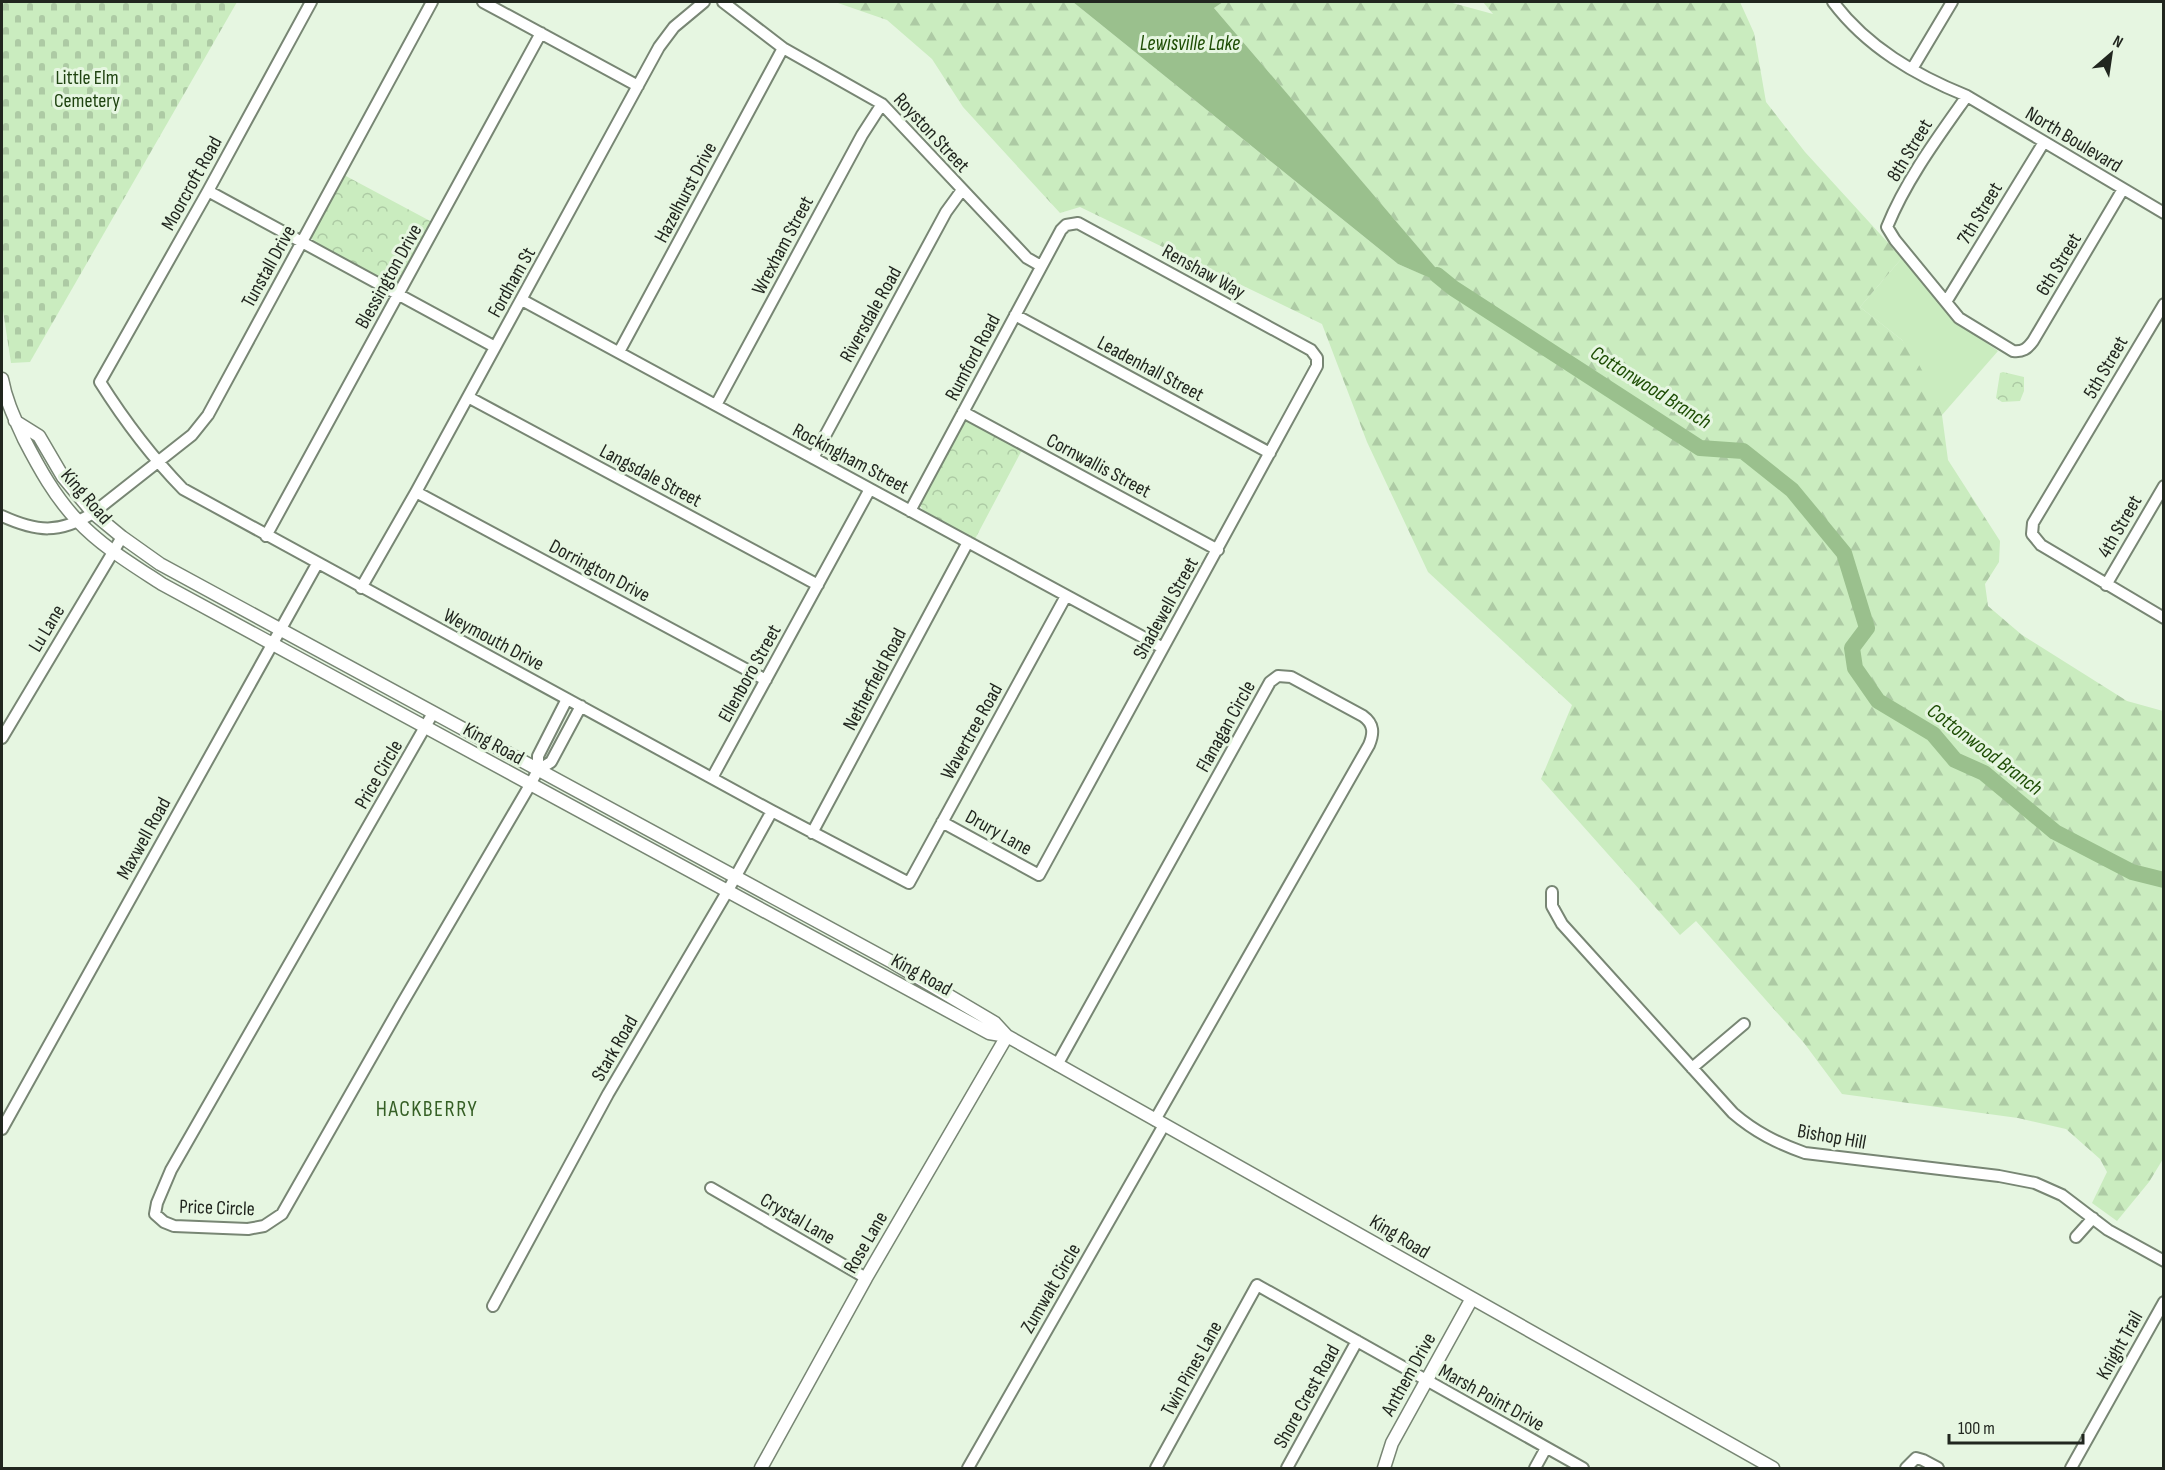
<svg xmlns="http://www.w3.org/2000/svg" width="2165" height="1470" font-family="'Sofia Sans Condensed',sans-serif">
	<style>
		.grass { fill: #caecbf }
		.forest { fill: url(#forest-firs) }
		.cemetery { fill: url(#cemetery-stones) }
		.park { fill: url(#park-crowns) }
		.water { fill: #9ac08d }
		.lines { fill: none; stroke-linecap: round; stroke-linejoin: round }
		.river { stroke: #9ac08d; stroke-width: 16 }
		.minor-casing { stroke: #788674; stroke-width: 14 }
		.tertiary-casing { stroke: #788674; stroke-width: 15 }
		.minor { stroke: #fff; stroke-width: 10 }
		.tertiary { stroke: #fff; stroke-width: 12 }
		.labels { text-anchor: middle; stroke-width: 6; stroke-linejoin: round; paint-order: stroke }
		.park-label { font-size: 20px; fill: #1f4310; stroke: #e6f6e1 }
		.street-label { font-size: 20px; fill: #21261f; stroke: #e6f6e1 }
		.water-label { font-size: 21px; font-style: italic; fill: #1d4d04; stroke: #e6f6e1 }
		.quarter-label { font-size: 22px; letter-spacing: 1.5px; fill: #355f25; stroke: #e6f6e1 }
	</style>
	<defs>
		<pattern id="forest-firs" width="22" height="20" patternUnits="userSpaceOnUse" patternTransform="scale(1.5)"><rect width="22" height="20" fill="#caecbf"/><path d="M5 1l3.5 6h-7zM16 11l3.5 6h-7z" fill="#adcaa4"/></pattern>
		<pattern id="cemetery-stones" width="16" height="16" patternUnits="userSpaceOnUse" patternTransform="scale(1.5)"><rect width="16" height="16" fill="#caecbf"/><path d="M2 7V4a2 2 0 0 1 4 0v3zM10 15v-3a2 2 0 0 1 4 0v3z" fill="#adcaa4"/></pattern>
		<pattern id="park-crowns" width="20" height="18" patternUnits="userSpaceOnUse" patternTransform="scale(1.5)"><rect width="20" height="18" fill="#caecbf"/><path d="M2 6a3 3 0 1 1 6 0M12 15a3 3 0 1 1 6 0" fill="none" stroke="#adcaa4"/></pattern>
	</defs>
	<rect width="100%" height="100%" fill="#e6f6e1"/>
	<path class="grass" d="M1902 258 1939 302 1968 330 1998 351 1942 415 1936 401 1902 340 1860 307Z"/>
	<path class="forest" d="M835 2H1073L1398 264 1452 287 1214 8 1223 2H1449L1493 14 1483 2H1740L1754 33 1766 102 1805 152 1902 258 1860 307 1902 340 1917 361 1931 387 1942 415 1948 460 2000 541 1999 562 1985 584 1988 606 2022 635 2127 701 2163 711V1159L2149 1182 2117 1221 2092 1203 2107 1172 2100 1159 2066 1129 2018 1118 1842 1094 1804 1043 1696 921 1680 935 1541 779 1572 705 1428 572 1367 442 1322 324 1080 207 1060 213 963 107 932 59 887 20Z"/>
	<path class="cemetery" d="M2 2H237L30 362 11 363 2 304Z"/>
	<path class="park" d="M344 175 432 222 399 281 390 284 314 243 311 236Z
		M2003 372 2024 377V391L2020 401 2002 402 1996 398 2000 373Z
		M967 421 1022 450 975 539 923 510 920 505 962 425Z"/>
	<path class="water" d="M1073 2H1223L1214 8 1453 288 1398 264Z"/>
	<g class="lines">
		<path class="river" d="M1437 275 1453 288 1700 448 1743 451 1792 490 1844 553 1867 628 1852 648 1855 668 1878 701 1933 734 1955 760 1984 773 2055 832 2132 872 2164 880"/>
		<defs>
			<path id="minor" d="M311 2 208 191 100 382C124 420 151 456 183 489L772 811 909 883 1066 596
				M483 2 638 86
				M723 2 783 48 882 104 1027 258 1041 266
				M1833 2C1867 47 1915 75 1967 96L2164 213
				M1912 69 1952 2
				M1967 96C1938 137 1906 180 1887 227L1895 240 1959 318 2013 351C2023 352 2027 349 2033 341L2123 189
				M208 191 495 347
				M522 300 1163 648
				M1946 302 2044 142
				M2164 304 2033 523 2032 534 2041 545 2164 618
				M1015 315 1270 453
				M619 352 783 48
				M468 397 818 585
				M716 405 862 135 882 104
				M963 412 1218 550
				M813 458 946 212 962 190
				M416 492 766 680
				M910 511 1061 230 1066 225 1078 223 1311 350 1317 358V366L1039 875 942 822
				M2 516C37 532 59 534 93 513L192 435 208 415 432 2
				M266 536 541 33
				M2106 585 2164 486
				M361 588 416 492 659 47 674 27 704 2
				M433 713 171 1170 157 1203 155 1214 164 1222 174 1226 248 1229 264 1226 282 1214 400 1007 530 785 538 770V756L567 699
				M2 738 122 537
				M538 770 551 762 581 706
				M712 778 870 489
				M812 833 968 542
				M1552 892V906L1562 924 1733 1113C1755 1132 1777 1143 1805 1153L1999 1176 2035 1183 2062 1195 2108 1230 2164 1261
				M1057 1065 1270 682 1278 676 1291 677 1363 716C1374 724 1374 733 1369 745L1155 1120
				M1692 1068 1744 1024
				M2 1129 317 564
				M711 1188 866 1278
				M2076 1237 2093 1218
				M493 1306 608 1094 727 892 772 811
				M968 1468 1164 1125
				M1156 1468 1257 1285 1583 1468
				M1287 1468 1357 1341
				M1535 1468 1546 1448
				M1906 1468 1916 1458 1923 1460 1938 1468
				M2071 1468 2164 1302"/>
			<path id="tertiary" d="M2 379C6 401 15 419 24 439 39 468 55 497 77 520 101 546 133 565 162 584L989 1033 1007 1036
				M15 421 39 436 63 477 93 513 122 537 160 564 892 962 995 1023 1007 1036 1773 1468
				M761 1468 866 1278 1007 1036
				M1384 1468 1392 1443 1471 1300"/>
		</defs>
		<use href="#minor" class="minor-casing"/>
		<use href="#tertiary" class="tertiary-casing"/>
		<use href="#minor" class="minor"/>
		<use href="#tertiary" class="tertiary"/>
	</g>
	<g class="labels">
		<g class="park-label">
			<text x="87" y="84">Little Elm<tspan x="87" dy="23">Cemetery</tspan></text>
		</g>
		<g class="street-label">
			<text transform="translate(932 132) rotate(47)" y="7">Royston Street</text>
			<text transform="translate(2074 139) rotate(31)" y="7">North Boulevard</text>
			<text transform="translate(1909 150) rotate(-59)" y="7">8th Street</text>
			<text transform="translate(191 183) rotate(-61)" y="7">Moorcroft Road</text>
			<text transform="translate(685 192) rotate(-62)" y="7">Hazelhurst Drive</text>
			<text transform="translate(1979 213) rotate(-59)" y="7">7th Street</text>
			<text transform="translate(782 245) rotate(-62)" y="7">Wrexham Street</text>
			<text transform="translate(2058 264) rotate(-59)" y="7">6th Street</text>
			<text transform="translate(268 266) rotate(-61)" y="7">Tunstall Drive</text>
			<text transform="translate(1204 271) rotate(29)" y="7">Renshaw Way</text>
			<text transform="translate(388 276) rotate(-61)" y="7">Blessington Drive</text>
			<text transform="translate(511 282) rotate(-61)" y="7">Fordham St</text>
			<text transform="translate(870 314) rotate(-61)" y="7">Riversdale Road</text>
			<text transform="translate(972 357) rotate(-62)" y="7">Rumford Road</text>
			<text transform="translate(2105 367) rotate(-60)" y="7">5th Street</text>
			<text transform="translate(1151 368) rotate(28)" y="7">Leadenhall Street</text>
			<text transform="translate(851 458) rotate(28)" y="7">Rockingham Street</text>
			<text transform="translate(1099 465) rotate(28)" y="7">Cornwallis Street</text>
			<text transform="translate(651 475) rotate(28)" y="7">Langsdale Street</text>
			<text transform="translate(87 496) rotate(49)" y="7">King Road</text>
			<text transform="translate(2119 526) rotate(-60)" y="7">4th Street</text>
			<text transform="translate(600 570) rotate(28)" y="7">Dorrington Drive</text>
			<text transform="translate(1165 608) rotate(-61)" y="7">Shadewell Street</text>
			<text transform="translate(46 628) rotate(-59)" y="7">Lu Lane</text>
			<text transform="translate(494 639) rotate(28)" y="7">Weymouth Drive</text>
			<text transform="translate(749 673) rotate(-61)" y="7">Ellenboro Street</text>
			<text transform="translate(874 679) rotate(-62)" y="7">Netherfield Road</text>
			<text transform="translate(1225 726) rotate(-61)" y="7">Flanagan Circle</text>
			<text transform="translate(971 731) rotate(-61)" y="7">Wavertree Road</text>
			<text transform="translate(494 743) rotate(29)" y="7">King Road</text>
			<text transform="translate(378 774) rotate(-60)" y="7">Price Circle</text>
			<text transform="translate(999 832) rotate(29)" y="7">Drury Lane</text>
			<text transform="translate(143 838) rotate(-61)" y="7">Maxwell Road</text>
			<text transform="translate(922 974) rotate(29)" y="7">King Road</text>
			<text transform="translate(614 1048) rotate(-60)" y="7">Stark Road</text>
			<text transform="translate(1832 1136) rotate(10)" y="7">Bishop Hill</text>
			<text transform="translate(217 1207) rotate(2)" y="7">Price Circle</text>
			<text transform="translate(798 1218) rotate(30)" y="7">Crystal Lane</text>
			<text transform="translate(1400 1236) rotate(31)" y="7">King Road</text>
			<text transform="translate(865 1242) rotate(-60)" y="7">Rose Lane</text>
			<text transform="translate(1050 1288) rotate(-60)" y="7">Zumwalt Circle</text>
			<text transform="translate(2119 1345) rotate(-61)" y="7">Knight Trail</text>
			<text transform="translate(1191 1368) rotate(-61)" y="7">Twin Pines Lane</text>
			<text transform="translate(1408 1374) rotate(-61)" y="7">Anthem Drive</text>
			<text transform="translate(1306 1396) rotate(-61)" y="7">Shore Crest Road</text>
			<text transform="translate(1492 1397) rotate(29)" y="7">Marsh Point Drive</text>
		</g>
		<g class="water-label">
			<text x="1190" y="50">Lewisville Lake</text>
			<text transform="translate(1651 387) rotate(32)" y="7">Cottonwood Branch</text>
			<text transform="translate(1985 749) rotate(37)" y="7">Cottonwood Branch</text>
		</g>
		<g class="quarter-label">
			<text x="427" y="1116">HACKBERRY</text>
		</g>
	</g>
	<rect width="2165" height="1470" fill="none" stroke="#21261f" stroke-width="6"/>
	<g transform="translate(2111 54) rotate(29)" stroke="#e6f6e1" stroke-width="4.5" paint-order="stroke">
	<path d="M0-4.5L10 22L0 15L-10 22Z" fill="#21261f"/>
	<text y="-9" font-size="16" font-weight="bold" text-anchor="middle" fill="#21261f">N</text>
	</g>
	<path d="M1949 1434v9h134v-9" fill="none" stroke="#21261f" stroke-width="3"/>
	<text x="1958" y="1434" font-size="18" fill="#21261f" stroke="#e6f6e1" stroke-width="4.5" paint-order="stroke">100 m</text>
</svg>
